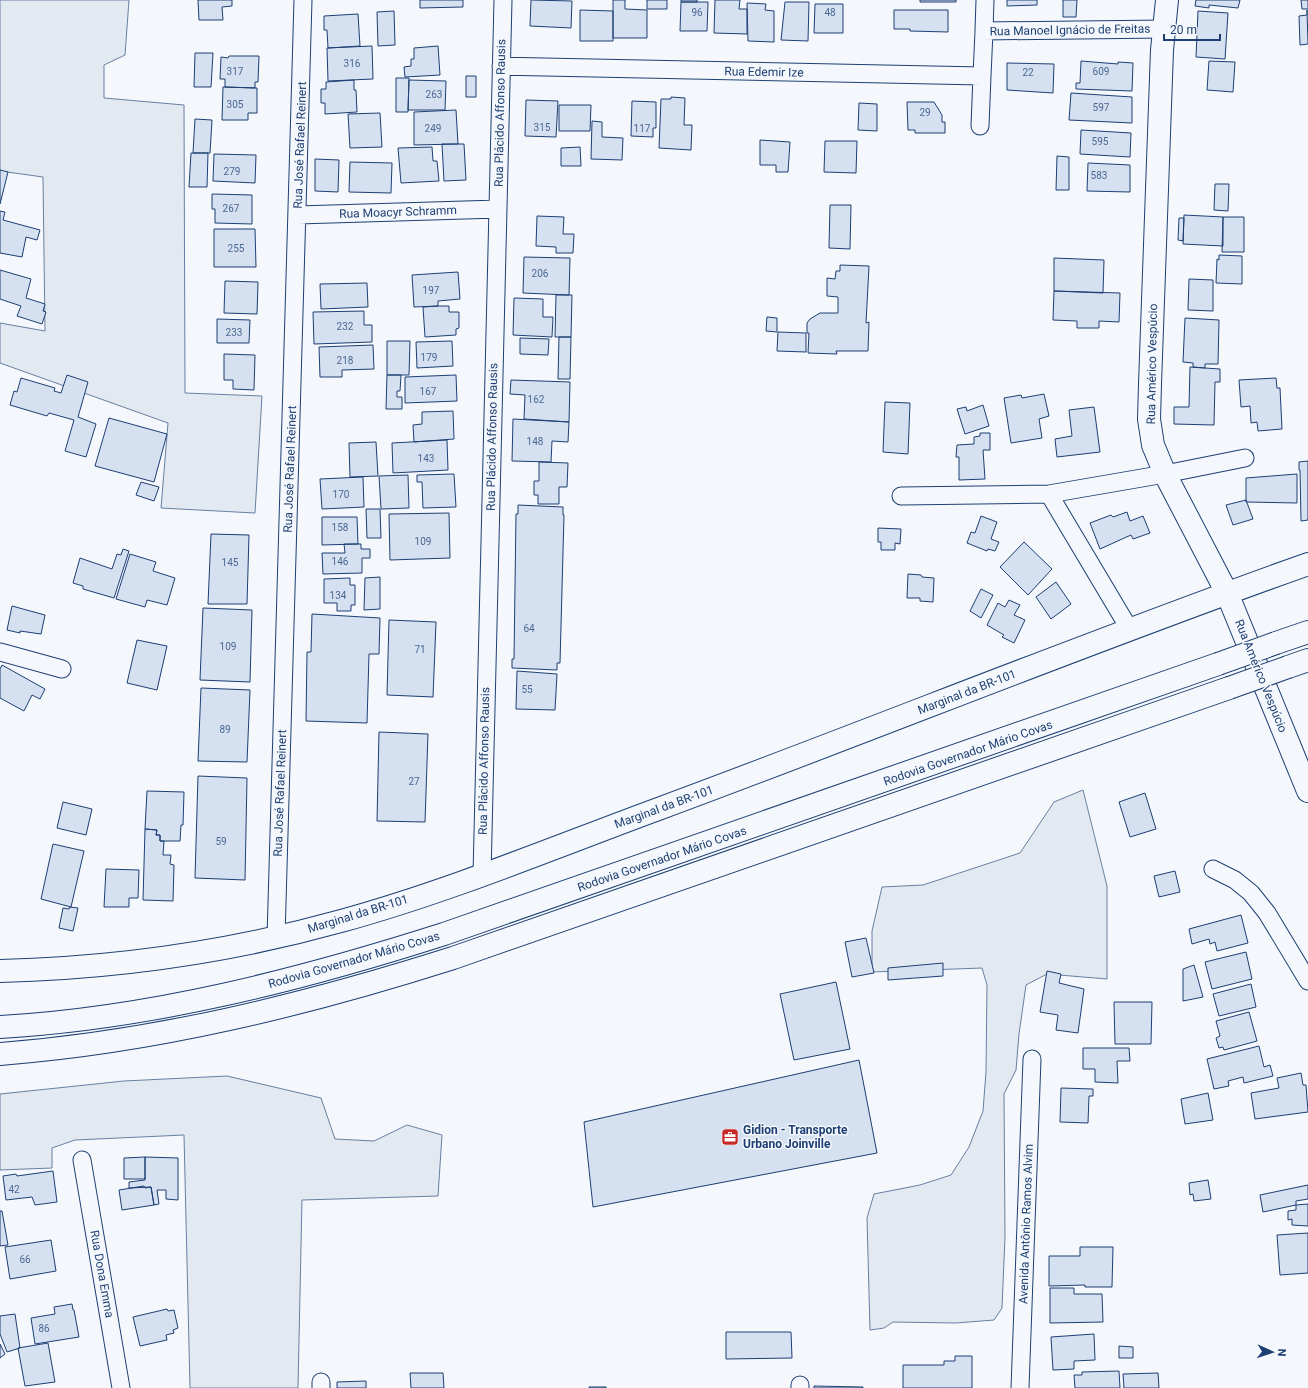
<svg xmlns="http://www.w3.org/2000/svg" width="1308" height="1388" font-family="Roboto,sans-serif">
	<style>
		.green { fill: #e3e9f0; stroke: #687fa3 }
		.building { fill: #d5e0f0; stroke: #1d3f73 }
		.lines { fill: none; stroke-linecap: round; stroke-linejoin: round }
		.street-casing { stroke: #1d3f73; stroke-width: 19 }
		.secondary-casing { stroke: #1d3f73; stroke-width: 24 }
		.highway-casing { stroke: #1d3f73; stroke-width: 24 }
		.street { stroke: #f4f7fb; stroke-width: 17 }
		.secondary { stroke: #f4f7fb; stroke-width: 22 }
		.highway { stroke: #f4f7fb; stroke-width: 22 }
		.highway-bridge-casing { stroke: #1d3f73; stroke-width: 24; stroke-linecap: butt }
		.highway-bridge { stroke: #f4f7fb; stroke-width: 22 }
		.labels { text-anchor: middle; stroke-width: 3; stroke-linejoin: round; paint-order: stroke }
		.number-label { font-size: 10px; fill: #4b6792 }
		.street-label { font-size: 12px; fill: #1d3f73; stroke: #f4f7fb }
		.poi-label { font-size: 12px; font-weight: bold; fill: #1d3f73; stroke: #f4f7fb; text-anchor: start }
	</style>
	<rect width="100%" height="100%" fill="#f4f7fb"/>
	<path class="green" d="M0 0H129L125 55 104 65V98L184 105 185 393 262 396 255 513 161 508 168 423 0 363V323L45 331 43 177 0 171Z
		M1083 790 1107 886V979L1047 974 1026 985 1019 1034 1016 1070 1004 1094 1005 1237 1002 1308 994 1320 956 1323 893 1322 884 1328 870 1330 867 1218 874 1194 920 1185 951 1175 969 1147 983 1111 986 1072 987 985 982 968 872 972V931L882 887 923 885 1020 853 1054 802Z
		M227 1076 321 1098 335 1139 374 1141 407 1125 442 1135 438 1196 302 1200 298 1388H190L184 1135 75 1140 52 1148V1168L0 1170V1094L124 1081Z"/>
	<path class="building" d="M198 0H232V6L222 7 223 20H199Z
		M420 0H463V7L420 8Z
		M531 0 572 1 571 28 530 26Z
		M613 0H625V9L647 10V38H613Z
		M647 0H667V9H647Z
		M681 0H697V2H681Z
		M715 0H740L739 9H747V34L714 33Z
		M920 0H956V2H920Z
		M1007 0H1037V5L1007 6Z
		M1063 0H1077L1076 17H1063Z
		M1196 0H1240L1238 8 1209 5V8L1195 6Z
		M1301 0H1308V9H1302Z
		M681 2H708L707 31H680Z
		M785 2H809L808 41 781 40Z
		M747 3 766 4 765 10 774 11V42L748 41Z
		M815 4H843V33H814Z
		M580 10 613 11V41H580Z
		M894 10H948V32L910 31V29H894Z
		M1307 10 1308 44 1300 45 1299 16 1307 15Z
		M394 11 395 45 378 46 377 12Z
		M1198 11 1228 13 1225 59 1196 57Z
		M358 14 360 46 328 48 327 30H324V16Z
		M372 46 373 79 328 81 327 48Z
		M438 46 440 75 405 77 404 67 411 66V59H414V48Z
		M195 53H213L211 87H194Z
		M229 56H259L258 82H255V88L225 87V79H220L221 57 228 58Z
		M1081 61 1118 64V62L1133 63 1132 91 1076 89V83H1080Z
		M1209 61 1235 62 1233 92 1207 90Z
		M1007 63 1054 64 1053 93 1007 90Z
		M466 76H476V97H466Z
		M396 78H409L408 112H396Z
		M354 80V90H356L357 112 325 114V103H321V89H326V82Z
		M409 80 446 81 445 110H408Z
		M223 87 257 88V113H248V120H222Z
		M1071 93 1132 97V123L1069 120Z
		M671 97 685 98 684 125H692L691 150 659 148 661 99H671Z
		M526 100 558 101 556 137 525 136Z
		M632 101 656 102V128H653V137L631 136Z
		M907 102H934L942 115V122H945V133H915V130H908Z
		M859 103 877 104V131L858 130Z
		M559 105H591L590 131H559Z
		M456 110 458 144 414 145V112Z
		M380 113 382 147 350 148 348 114Z
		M195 119 212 120 210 153H193Z
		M592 121 602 122V137L623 138 622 160 591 159Z
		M1081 130 1131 133 1130 157 1080 154Z
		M760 140 790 142 788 172H776V165H760Z
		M825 141H857L856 173 824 172Z
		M442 144H464L466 180 444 181Z
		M432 147 433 161H437L439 181 401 183 398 148Z
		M580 147 581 166H561V148Z
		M191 153H208L207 187H189Z
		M214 154 256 155 255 183 213 181Z
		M1057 156 1069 157V190H1056Z
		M315 159 339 160 338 192 315 191Z
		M350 162 392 163 391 193 349 192Z
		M1088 163 1130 165V192L1087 191Z
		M0 170 8 172 0 204Z
		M1215 184H1229L1228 211 1214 210Z
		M212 194 252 195V224L215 223V209H212Z
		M830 205H851L850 249 829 248Z
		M0 211 5 212 3 220 40 230 37 240 26 237 22 257 0 253Z
		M1184 215 1223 217V246L1183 244Z
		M537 216 564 217 563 234H574L573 253H556V247L536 246Z
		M1223 217H1244V252H1222Z
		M1179 218H1184L1183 241 1178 240Z
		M214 229H255L256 267H214Z
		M1219 255 1242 256V284L1216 283 1217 259 1219 260Z
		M524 257 570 258 569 295 523 293Z
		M1054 258 1104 260 1103 293 1054 291Z
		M840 265 869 266 866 323 869 322 868 351H836L837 354 808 353 809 333H807V323L810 319 820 313H838V297L827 296V278L835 279 836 271H840Z
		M0 270 31 279 26 298 45 304 43 311 46 312 42 324 17 316 21 306 0 299Z
		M458 272 460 299 438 301V306L414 307 412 275Z
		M1189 279 1213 280V311L1188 310Z
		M225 281 258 282 257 314 224 313Z
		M367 283 368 307 321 309 320 284Z
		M1054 291 1120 293 1119 322 1099 321V328H1077V321L1053 320Z
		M556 295H572L571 337H555Z
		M514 298 543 299V317H553L552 337 513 335Z
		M438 306H449V312H459V328L456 329V335L425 337 423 307Z
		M364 311V325H372V342L314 344 313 312Z
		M767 317 777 318V332L766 331Z
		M1185 318 1219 320 1218 364H1205V368L1193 367V363L1183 362Z
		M217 319 250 320 249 343H217Z
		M778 332 806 333V352L777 351Z
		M559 337H571L570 379H558Z
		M520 338 549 339 548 355 520 354Z
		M387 341H410L409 375H387Z
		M452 341 453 366 417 368 416 342Z
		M373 345 374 369 342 370V377H320L319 347Z
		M224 354 255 355 254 390 233 389V380H224Z
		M1190 367 1220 369V382H1215L1214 425 1174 424V407H1189Z
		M67 375 88 382 78 417 96 424 86 457 65 451 74 420 49 413 47 416 10 405 14 391 17 392 21 378 55 388 54 391 61 393Z
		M387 375H401L400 391H397V397H402V409H386Z
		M456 375 457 401 405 403V377Z
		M1276 378 1277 388H1280L1282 429 1258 431 1257 422 1251 423 1250 406 1241 407 1239 380Z
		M511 380 570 382 569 422 524 419 525 395 510 394Z
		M1044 394 1049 416 1039 419 1042 438 1011 443 1004 398 1021 395 1022 398Z
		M885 402 910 403 908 454 883 452Z
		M983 405 989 426 965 434 957 409 966 407 967 411Z
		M1094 407 1100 452 1057 457 1055 439 1072 436 1069 410Z
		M453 411 454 439 414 442 413 425 422 424V412Z
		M109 418 167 434 154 482 95 466Z
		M513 419 569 422 568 442 552 441 551 462 512 461Z
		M980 433H990V450H983L985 479 959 480V457H956L957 445 974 444V437L980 436Z
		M447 440 448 470 393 473 392 443Z
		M376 442 378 476 350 477 349 443Z
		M1308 461V520L1301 521 1300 470H1299V462Z
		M539 462 568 463 567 487H559V504H538V495H534V481H539Z
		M454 474 456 507 423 508 422 482H417V475Z
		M1297 474V503L1246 502V478Z
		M408 475 409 508 381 509 379 476Z
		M363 477 364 507 322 509 320 479Z
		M141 482 159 487 154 501 136 495Z
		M1246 500 1253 519 1233 525 1226 505Z
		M518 505 563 507V515H564L560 663H557V670L512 668V659H514L516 514H518Z
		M366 509H380L381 538H367Z
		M1127 512 1130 521 1143 516 1150 533 1133 539 1131 535 1100 549 1090 523 1111 515 1113 517Z
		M449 513 450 558 390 560 389 514Z
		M981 516 997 522 991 539 999 542 995 551 988 549 987 551 967 543 971 532 975 533Z
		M322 517H357L358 544 322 545Z
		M878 528 901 529 900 544 895 543V550H881V542H878Z
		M211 534 249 535 247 604H208Z
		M1024 542 1052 569 1028 595 1000 567Z
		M344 544H361V549H370V558H362V573L323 574 322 553H345Z
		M123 549 129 551 114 598 83 589V586L73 583 80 558 112 569 117 554 121 555Z
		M130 554 156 562 153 571 175 578 167 605 147 600 145 607 116 599Z
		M908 574 921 575 922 577 934 578 933 602 920 601V598H907Z
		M380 577V609L364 610 365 578Z
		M350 578V585H355V605H351V611H337V603H324V579Z
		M1056 582 1071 604 1051 619 1036 597Z
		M981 589 993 595 981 618 970 611Z
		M1009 600 1020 605 1014 615 1025 620 1014 643 1002 637 1004 635 987 625 998 603 1005 607Z
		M12 606 45 615 41 634 20 631V633L7 630Z
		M203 608 252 610 250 682 200 680Z
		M312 614 380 618 379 654H369L367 723 306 721 307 652H311Z
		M389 620 436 622 433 697 387 695Z
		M137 640 167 646 157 690 127 683Z
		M2 665 45 689 40 699 32 695 24 711 0 698V669Z
		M517 671 557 674 555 710 516 709Z
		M201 688 250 690 247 762 198 761Z
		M379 732 428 734 425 822 377 821Z
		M198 776 247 778 245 880 195 878Z
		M147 791 184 792 183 825H181L180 841H160V835H156L157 830 145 829Z
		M1145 793 1156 829 1130 837 1119 802Z
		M63 802 92 809 86 835 57 828Z
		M145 829 157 830 156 835H160V841H164L163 855H171L170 864 174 865 173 901 143 900Z
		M53 844 84 851 71 907 41 899Z
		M106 869 139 870 138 898H129V907H104Z
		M1175 871 1180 892 1159 897 1154 876Z
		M70 907 78 908 73 931 59 928 63 908 69 909Z
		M1241 915 1248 943 1217 951 1215 942 1210 944 1209 939 1192 944 1189 929Z
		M866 938 874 973 852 977 845 942Z
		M1246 952 1252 979 1212 989 1205 962Z
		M943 963V976L888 980V968Z
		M1194 965 1203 997 1183 1001V969Z
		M1047 971 1061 974 1059 983 1084 989 1078 1033 1056 1030 1058 1015 1040 1012Z
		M836 982 850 1049 794 1060 780 994Z
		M1251 984 1256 1007 1219 1016 1213 994Z
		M1114 1002H1152L1151 1044H1115Z
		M1249 1012 1257 1041 1224 1050 1223 1047 1219 1048 1216 1038 1220 1036 1216 1021Z
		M1259 1046 1264 1067 1270 1065 1273 1076 1244 1083 1243 1077 1228 1081 1229 1086 1214 1089 1207 1059Z
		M1083 1048H1129L1130 1061H1117L1118 1083 1095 1082V1069H1083Z
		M859 1060 877 1153 593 1207 584 1122Z
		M1301 1073 1303 1085H1306L1308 1112 1255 1119 1251 1093 1279 1088 1277 1078Z
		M1061 1088 1093 1089V1096H1089L1088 1123 1060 1122Z
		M1208 1093 1213 1120 1185 1124 1181 1099Z
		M145 1157 178 1158V1200L166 1199V1190H157L159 1204 154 1205 151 1187 129 1188V1182L145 1180Z
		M145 1157V1179H124V1158Z
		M53 1171 57 1202 35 1205 32 1197 6 1200 3 1176 16 1174 17 1176Z
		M1208 1180 1211 1199 1194 1201 1193 1194 1190 1195 1189 1183Z
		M1308 1185V1199L1296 1201V1205L1263 1212 1260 1195Z
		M144 1186 145 1188 151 1187 154 1205 122 1210 119 1190Z
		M1308 1204V1226L1292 1225V1219L1288 1220V1211L1296 1210V1205Z
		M0 1211H2L8 1245 0 1246Z
		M1308 1233V1273L1280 1275 1277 1235Z
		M51 1240 56 1271 10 1279 5 1247Z
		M1080 1247H1113L1112 1287H1085V1285L1049 1286V1256H1080Z
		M1050 1288H1074V1294H1102L1103 1322 1050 1323Z
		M72 1304 73 1310H74L79 1337 35 1344 31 1318 55 1314 54 1307Z
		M167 1309 168 1311 174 1310 178 1328 173 1330 174 1333 166 1335 167 1340 140 1346 133 1317Z
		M15 1314 20 1348 7 1352 0 1334V1316Z
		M726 1332H791L792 1358 726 1359Z
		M1094 1334 1095 1360 1074 1361V1369L1053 1370 1051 1337Z
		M48 1343 55 1382 25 1386 18 1348Z
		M0 1344 5 1354 0 1358Z
		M1119 1346 1133 1347V1358H1119Z
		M955 1356H972V1388H903V1365H944V1361H955Z
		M1119 1371 1120 1388H1075L1074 1375H1082V1372Z
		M410 1373H443L444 1388H411Z
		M1158 1373 1159 1388H1124L1123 1374Z
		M366 1381V1388H337V1382Z
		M814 1386 863 1387V1388H814Z
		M589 1387H606V1388H589Z"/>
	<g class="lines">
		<defs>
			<path id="street" d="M985 0 984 31 1164 29
				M501 66 982 76 984 31
				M980 126 982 76
				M298 215 498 209
				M1049 494 1130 630
				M901 496 1049 494 1165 474 1245 458
				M0 652 62 669
				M1213 869 1235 880 1251 893 1267 913 1308 981
				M482 875 503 0
				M276 938 303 0
				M82 1160 121 1388
				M321 1388V1382
				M800 1388V1385
				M1020 1388 1032 1059"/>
			<path id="secondary" d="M1167 0 1162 50 1150 384 1149 419 1153 445 1165 474 1227 593 1308 791
				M0 971C115 968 230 952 341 921 450 891 555 847 661 808 877 728 1091 641 1308 564"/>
			<path id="highway" d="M1276 643 1308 632
				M1288 667 1308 660
				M0 1027C152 1018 300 980 444 934L1218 664
				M0 1054C155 1042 305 1005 453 958L1229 688"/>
		</defs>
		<use href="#street" class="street-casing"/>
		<use href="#secondary" class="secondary-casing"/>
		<use href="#highway" class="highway-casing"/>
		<use href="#street" class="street"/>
		<use href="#secondary" class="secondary"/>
		<use href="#highway" class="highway"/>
		<defs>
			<path id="highway-bridge" d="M1218 664 1276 643
				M1229 688 1288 667"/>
		</defs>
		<use href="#highway-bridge" class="highway-bridge-casing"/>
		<use href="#highway-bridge" class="highway-bridge"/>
	</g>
	<defs>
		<symbol id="office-square" viewBox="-11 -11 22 22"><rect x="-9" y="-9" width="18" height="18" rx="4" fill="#c62828" stroke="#f4f7fb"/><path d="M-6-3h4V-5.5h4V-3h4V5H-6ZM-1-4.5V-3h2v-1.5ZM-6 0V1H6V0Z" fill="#fff"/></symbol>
	</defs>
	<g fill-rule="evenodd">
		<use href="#office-square" x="720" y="1127" width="20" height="20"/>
	</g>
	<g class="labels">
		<g class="number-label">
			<text x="697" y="16">96</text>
			<text x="830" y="16">48</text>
			<text x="352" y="67">316</text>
			<text x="235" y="75">317</text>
			<text x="1101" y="75">609</text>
			<text x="1028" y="76">22</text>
			<text x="434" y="98">263</text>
			<text x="235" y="108">305</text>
			<text x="1101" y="111">597</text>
			<text x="925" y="116">29</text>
			<text x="542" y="131">315</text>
			<text x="433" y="132">249</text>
			<text x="642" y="132">117</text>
			<text x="1100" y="145">595</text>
			<text x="232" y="175">279</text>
			<text x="1099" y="179">583</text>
			<text x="231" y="212">267</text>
			<text x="236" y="252">255</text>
			<text x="540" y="277">206</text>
			<text x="431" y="294">197</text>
			<text x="345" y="330">232</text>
			<text x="234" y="336">233</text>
			<text x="429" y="361">179</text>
			<text x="345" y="364">218</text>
			<text x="428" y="395">167</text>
			<text x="536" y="403">162</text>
			<text x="535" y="445">148</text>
			<text x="426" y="462">143</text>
			<text x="341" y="498">170</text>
			<text x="340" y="531">158</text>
			<text x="423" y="545">109</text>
			<text x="340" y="565">146</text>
			<text x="230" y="566">145</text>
			<text x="338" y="599">134</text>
			<text x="529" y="632">64</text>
			<text x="228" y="650">109</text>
			<text x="420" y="653">71</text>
			<text x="527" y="693">55</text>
			<text x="225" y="733">89</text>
			<text x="414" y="785">27</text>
			<text x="221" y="845">59</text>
			<text x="14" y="1193">42</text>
			<text x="25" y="1263">66</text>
			<text x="44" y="1332">86</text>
		</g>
		<g class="street-label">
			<text transform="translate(1070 30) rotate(-1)" y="4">Rua Manoel Ignácio de Freitas</text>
			<text transform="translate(764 72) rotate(1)" y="4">Rua Edemir Ize</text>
			<text transform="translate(500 113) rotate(-89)" y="4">Rua Plácido Affonso Rausis</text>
			<text transform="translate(300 145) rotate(-88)" y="4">Rua José Rafael Reinert</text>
			<text transform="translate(398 212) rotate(-2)" y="4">Rua Moacyr Schramm</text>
			<text transform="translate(1152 364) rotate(-89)" y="4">Rua Américo Vespúcio</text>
			<text transform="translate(492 437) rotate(-89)" y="4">Rua Plácido Affonso Rausis</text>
			<text transform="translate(290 469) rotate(-88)" y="4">Rua José Rafael Reinert</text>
			<text transform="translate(1261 676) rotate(68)" y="4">Rua Américo Vespúcio</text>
			<text transform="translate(967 692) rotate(-21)" y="4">Marginal da BR-101</text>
			<text transform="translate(968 753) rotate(-19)" y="4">Rodovia Governador Mário Covas</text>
			<text transform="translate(484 761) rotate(-89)" y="4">Rua Plácido Affonso Rausis</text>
			<text transform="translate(280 793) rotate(-88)" y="4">Rua José Rafael Reinert</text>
			<text transform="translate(664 807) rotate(-20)" y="4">Marginal da BR-101</text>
			<text transform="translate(662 859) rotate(-19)" y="4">Rodovia Governador Mário Covas</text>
			<text transform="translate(358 914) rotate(-17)" y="4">Marginal da BR-101</text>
			<text transform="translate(354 960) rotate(-16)" y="4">Rodovia Governador Mário Covas</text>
			<text transform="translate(1026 1224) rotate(-88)" y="4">Avenida Antônio Ramos Alvim</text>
			<text transform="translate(102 1274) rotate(80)" y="4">Rua Dona Emma</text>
		</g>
		<g class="poi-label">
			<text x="743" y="1134">Gidion - Transporte<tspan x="743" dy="14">Urbano Joinville</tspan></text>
		</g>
	</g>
	<g transform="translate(1272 1352) rotate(93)" stroke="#f4f7fb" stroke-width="3" paint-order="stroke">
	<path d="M0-3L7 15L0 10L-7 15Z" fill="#1d3f73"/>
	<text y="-6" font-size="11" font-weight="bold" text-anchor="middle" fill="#1d3f73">N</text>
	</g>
	<path d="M1164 34v6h56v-6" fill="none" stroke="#1d3f73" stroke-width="2"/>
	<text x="1170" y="34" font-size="12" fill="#1d3f73" stroke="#f4f7fb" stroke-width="3" paint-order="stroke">20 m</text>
</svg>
